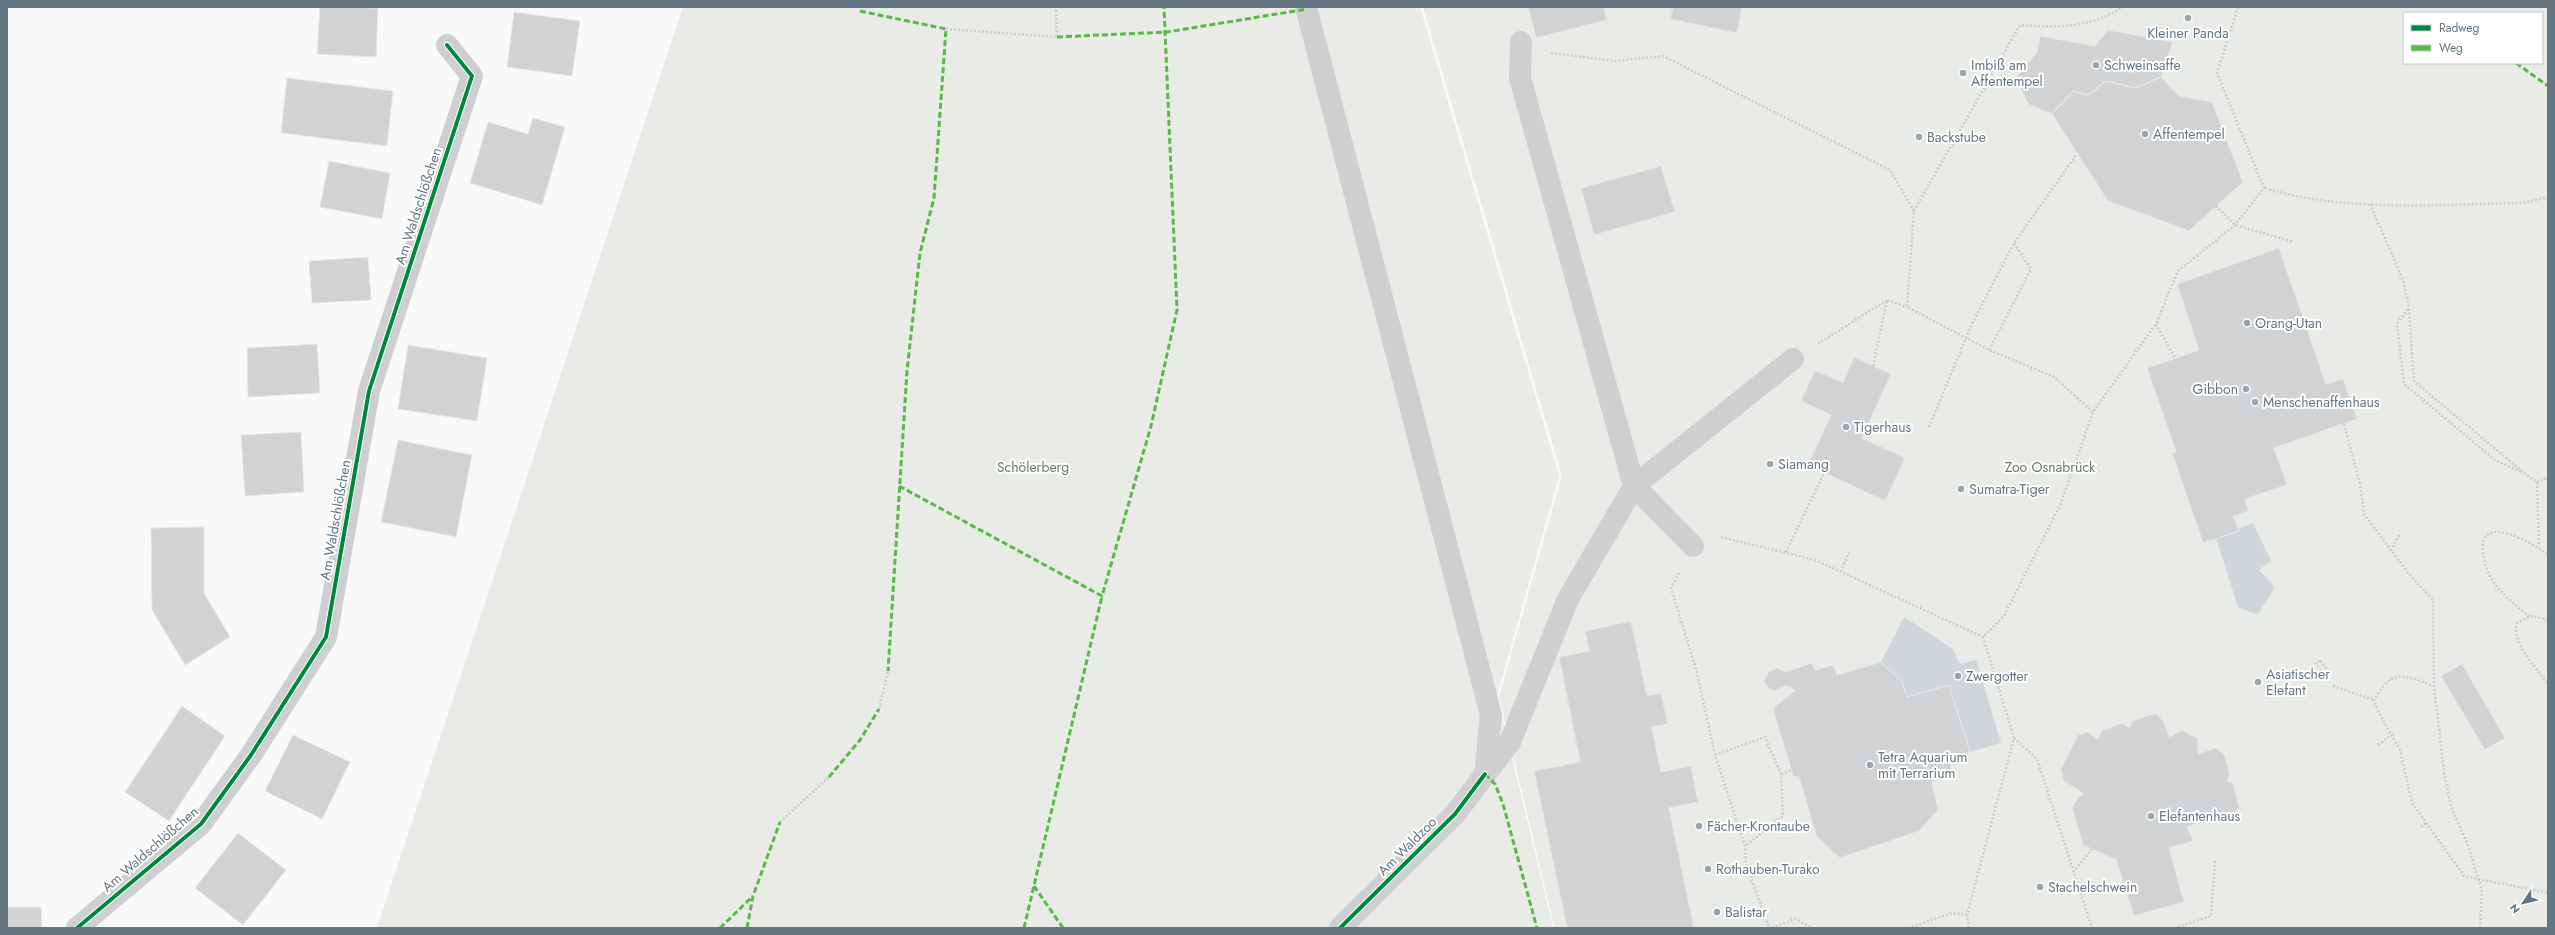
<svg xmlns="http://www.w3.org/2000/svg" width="2555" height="935" font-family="Jost,sans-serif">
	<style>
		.green { fill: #e8ebe6; fill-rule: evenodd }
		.water { fill: #ced6d9 }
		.building { fill: #d0d2d3; stroke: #e8e8e8 }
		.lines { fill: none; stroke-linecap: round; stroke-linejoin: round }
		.path { stroke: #cbcccd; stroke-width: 2.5; stroke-dasharray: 2 2; stroke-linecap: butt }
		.minor { stroke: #cecfd0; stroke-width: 22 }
		.quiet { stroke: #58b947; stroke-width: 3; stroke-dasharray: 6 3; stroke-linecap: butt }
		.cycleway-casing { stroke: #fff; stroke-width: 6 }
		.cycleway { stroke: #00873e; stroke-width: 4 }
		.poi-dot { fill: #99a4ac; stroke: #fff; stroke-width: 1.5 }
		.labels { text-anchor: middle; stroke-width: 4; stroke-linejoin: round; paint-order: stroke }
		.poi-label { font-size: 14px; fill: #657683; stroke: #fff; text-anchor: start }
		.street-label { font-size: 14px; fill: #657683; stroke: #fff }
		.park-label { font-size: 14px; fill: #687a64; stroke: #fff }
	</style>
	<rect width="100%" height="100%" fill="#f9f9f9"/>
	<path class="green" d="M683 7H1420L1559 476 1497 696 1553 928H377Z
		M1423 7H2548V928H1555L1499 697 1562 476ZM2404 13H2542V63H2404Z"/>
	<path class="water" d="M2253 523 2271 561 2259 570 2275 587 2258 615 2238 607 2216 538Z
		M1904 617 1953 649 1960 664 1976 660 2001 743 1970 752 1949 686 1907 697 1902 682 1881 662Z"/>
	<path class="building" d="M320 7 378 8 376 57 317 54Z
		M1528 7H1604L1607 20 1536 38Z
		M1673 7H1742L1737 33 1670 19Z
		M514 12 580 21 572 76 507 67Z
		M2108 30 2173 42 2161 77 2135 88 2106 81 2089 95 2073 91 2052 114 2028 104 2016 78 2037 52 2040 36 2095 46Z
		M2161 77 2179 96 2212 102 2243 182 2189 231 2108 201 2052 114 2073 91 2089 95 2106 81 2135 88Z
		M287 78 393 91 387 146 281 133Z
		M533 118 565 127 542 205 470 183 488 122 528 134Z
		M329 161 390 173 382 219 320 207Z
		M1661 166 1675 212 1594 235 1581 188Z
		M2279 248 2326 384 2343 379 2357 419 2274 448 2287 485 2245 499 2249 511 2233 516 2239 531 2203 543 2172 453 2176 452 2147 368 2199 350 2177 284Z
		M368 257 371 300 312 303 309 261Z
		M317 344 320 393 248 397 247 348Z
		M408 345 487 358 477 421 398 409Z
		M1854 357 1891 374 1862 438 1905 458 1885 501 1808 465 1831 415 1801 401 1815 370 1843 383Z
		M301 432 304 492 245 496 241 435Z
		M398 440 472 455 456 537 381 522Z
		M204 527V593L230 637 185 665 152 610 151 528Z
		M1631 621 1647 696 1661 693 1668 724 1652 727 1661 772 1691 766 1698 802 1669 808 1694 928H1567L1534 771 1580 762 1559 657 1589 651 1585 631Z
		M1881 662 1902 682 1907 697 1949 685 1970 752 1949 759 1953 776 1932 782 1938 810 1919 831 1840 858 1817 837 1799 777 1793 776 1774 713V707L1795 691 1791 687 1786 686 1774 691 1767 687 1764 680 1769 671 1777 668 1785 672 1812 663 1815 670 1833 665 1837 675Z
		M2462 664 2505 738 2485 750 2441 676Z
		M182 706 225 736 169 821 125 792Z
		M2156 713 2163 721 2170 737 2182 730 2198 739V754L2215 748 2224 754 2230 774 2227 781 2233 783 2239 807 2234 814 2214 821 2208 819 2187 827 2193 841 2169 848 2184 902 2134 916 2116 860 2083 845 2072 808 2079 796 2084 794 2063 780 2061 769 2078 735 2087 732 2098 739 2101 731 2122 723 2129 728 2132 721Z
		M293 735 350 762 322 819 265 791Z
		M238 833 286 870 243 925 195 888Z
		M7 907H41L42 928H7Z"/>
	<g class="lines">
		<path class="path" d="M946 29 1057 37 1056 7
			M1551 53 1615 61 1663 56 1890 170 1914 211 1907 307 1989 350 2054 377 2093 412
			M2265 188C2347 213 2438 204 2523 203L2548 197
			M2370 204 2403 280 2409 308 2414 381 2524 473 2537 482 2548 478
			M2216 206 2235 225 2294 242
			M1914 211 2020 25C2055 28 2092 28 2122 7
			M2408 309 2397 324 2404 384 2495 460 2521 472
			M2156 324 2175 358
			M1818 344 1887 300
			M1989 350 2031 269 2014 243
			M1873 366 1887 300 1907 307
			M2344 424 2360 484 2364 514 2408 573 2433 600 2434 686
			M1929 427 1971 326 2014 243 2077 154
			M2537 482 2539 547
			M1721 537 1815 560 1983 637
			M2391 551 2400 533
			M1786 552 1824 473
			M1841 572 1849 552
			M1679 573 1671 588 1696 669 1715 755 1745 846 1746 864 1769 928
			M2529 617C2516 605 2502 595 2492 580 2487 571 2484 562 2483 551 2479 512 2533 543 2548 555
			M2548 620 2532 616 2517 623C2511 643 2537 669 2548 684
			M2320 661 2330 673 2326 676 2316 664Z
			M2333 686 2374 700
			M879 709 888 671
			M2014 738 2037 759 2092 928
			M2378 745 2392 735
			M1715 755 1765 737 1781 774 1783 816 1745 846
			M1781 774 1791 770
			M780 822 829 777
			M2421 827 2426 823
			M2073 872 2092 849
			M1772 928 1795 919 1813 928
			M1908 928 1952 913 1967 915
			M1969 928 1967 915 2014 738 1983 637 2004 616 2061 503 2093 412 2156 324 2178 271 2235 225 2264 188 2217 73 2238 7
			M2174 928 2211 916 2215 861
			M2480 928 2482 891 2468 845 2451 807 2444 772 2434 686C2405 676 2393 666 2374 700L2379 713 2400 750 2412 803 2464 876C2492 882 2520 887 2548 893"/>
		<path class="minor" d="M1306 7 1491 715 1485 774
			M1521 42 1520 78 1634 486 1693 546
			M77 928 201 824 251 755 326 637 369 391 472 76 447 45
			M1340 928 1455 814 1510 742 1568 599 1634 486 1793 359"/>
		<path class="quiet" d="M860 11 946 29 934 198 920 253 907 371 888 671
			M1057 37 1167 32 1307 9
			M2516 63 2548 86
			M899 486 1102 596 1151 426 1177 310 1164 7
			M1485 774 1495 784 1503 804 1537 928
			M829 777 860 740 879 709
			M1034 886 1063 928
			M720 928 753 896
			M747 928 753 896 780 822
			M1024 928 1102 596"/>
		<defs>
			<path id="cycleway" d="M77 928 201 824 251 755 326 637 369 391 472 76 447 45
				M1340 928 1455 814 1485 774"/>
		</defs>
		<use href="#cycleway" class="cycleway-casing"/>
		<use href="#cycleway" class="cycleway"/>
	</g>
	<g class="poi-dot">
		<circle cx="2188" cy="18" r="4"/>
		<circle cx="2096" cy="65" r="4"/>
		<circle cx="1963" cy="73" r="4"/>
		<circle cx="2145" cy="134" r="4"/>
		<circle cx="1919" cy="137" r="4"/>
		<circle cx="2247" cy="323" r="4"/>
		<circle cx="2246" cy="389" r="4"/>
		<circle cx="2255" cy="402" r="4"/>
		<circle cx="1846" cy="427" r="4"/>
		<circle cx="1770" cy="464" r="4"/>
		<circle cx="1961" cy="489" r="4"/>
		<circle cx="1958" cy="676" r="4"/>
		<circle cx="2258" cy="682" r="4"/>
		<circle cx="1870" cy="765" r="4"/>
		<circle cx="2151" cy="816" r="4"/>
		<circle cx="1699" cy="826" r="4"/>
		<circle cx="1708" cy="869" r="4"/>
		<circle cx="2040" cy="887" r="4"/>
		<circle cx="1717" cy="912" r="4"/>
	</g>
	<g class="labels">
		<g class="poi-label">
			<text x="2188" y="38" text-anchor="middle">Kleiner Panda</text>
			<text x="1971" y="70">Imbiß am<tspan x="1971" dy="16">Affentempel</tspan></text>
			<text x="2104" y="70">Schweinsaffe</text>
			<text x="2153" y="139">Affentempel</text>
			<text x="1927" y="142">Backstube</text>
			<text x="2255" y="328">Orang-Utan</text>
			<text x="2238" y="394" text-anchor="end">Gibbon</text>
			<text x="2263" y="407">Menschenaffenhaus</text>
			<text x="1854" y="432">Tigerhaus</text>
			<text x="1778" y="469">Siamang</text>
			<text x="1969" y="494">Sumatra-Tiger</text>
			<text x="2266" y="679">Asiatischer<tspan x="2266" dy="16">Elefant</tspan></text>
			<text x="1966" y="681">Zwergotter</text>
			<text x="1878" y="762">Tetra Aquarium<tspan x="1878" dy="16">mit Terrarium</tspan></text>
			<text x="2159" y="821">Elefantenhaus</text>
			<text x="1707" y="831">Fächer-Krontaube</text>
			<text x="1716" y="874">Rothauben-Turako</text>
			<text x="2048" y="892">Stachelschwein</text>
			<text x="1725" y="917">Balistar</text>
		</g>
		<g class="street-label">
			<text transform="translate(418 206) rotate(-72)" y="5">Am Waldschlößchen</text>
			<text transform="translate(335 520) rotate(-80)" y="5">Am Waldschlößchen</text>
			<text transform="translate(1407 846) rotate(-45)" y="5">Am Waldzoo</text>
			<text transform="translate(150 849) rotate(-41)" y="5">Am Waldschlößchen</text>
		</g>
		<g class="park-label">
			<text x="1033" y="472">Schölerberg</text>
			<text x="2050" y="472">Zoo Osnabrück</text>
		</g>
	</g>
	<rect width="2555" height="935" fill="none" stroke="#657683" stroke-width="16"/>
	<rect x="2403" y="12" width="140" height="52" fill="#ffffff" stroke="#c1c8cd"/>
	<rect x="2411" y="25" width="20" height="6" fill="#00873e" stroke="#c1c8cd"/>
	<text x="2439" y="32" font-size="12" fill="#657683">Radweg</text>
	<rect x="2411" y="45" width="20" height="6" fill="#58b947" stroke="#c1c8cd"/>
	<text x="2439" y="52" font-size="12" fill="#657683">Weg</text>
	<g transform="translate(2523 903) rotate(235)" stroke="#ffffff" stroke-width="3" paint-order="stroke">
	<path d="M0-3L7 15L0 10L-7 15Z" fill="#657683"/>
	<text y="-6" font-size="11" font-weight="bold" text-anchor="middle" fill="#657683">N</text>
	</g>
</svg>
